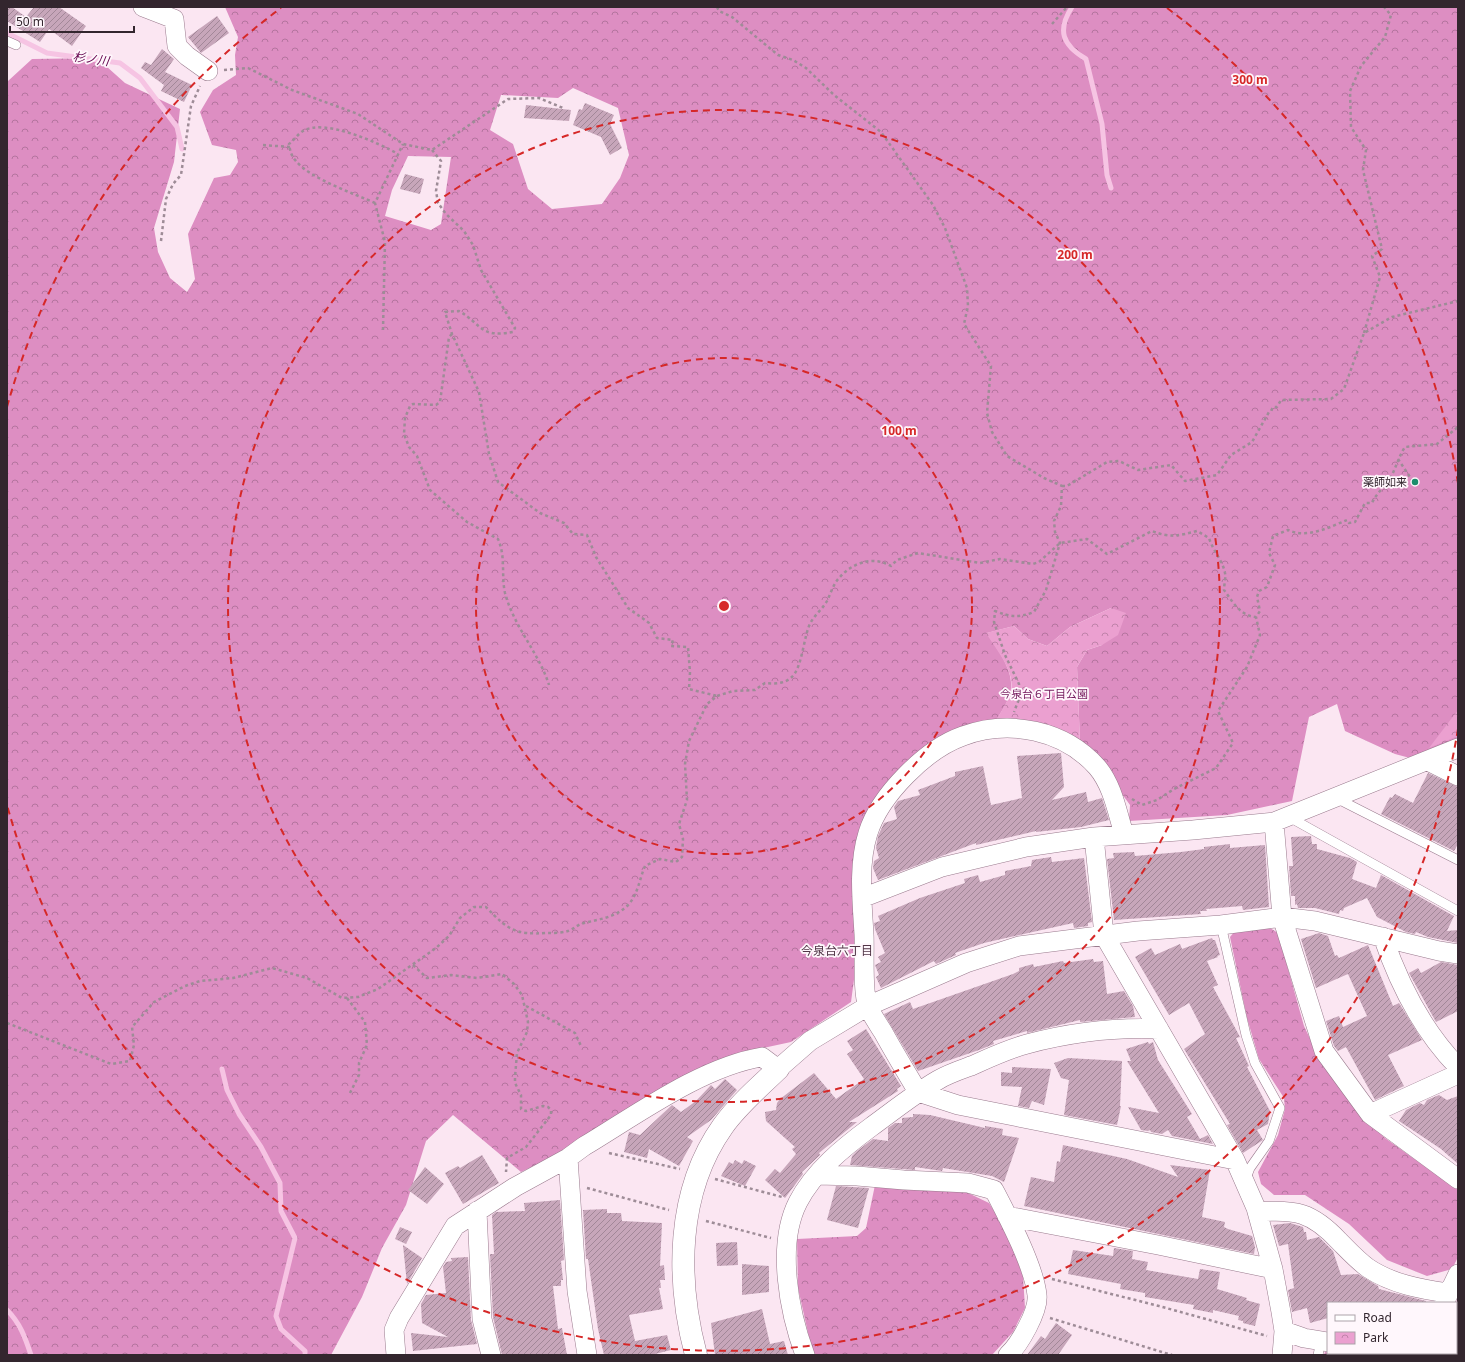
<svg xmlns="http://www.w3.org/2000/svg" width="1465" height="1362" font-family="'Noto Sans','Noto Sans JP',sans-serif">
	<style>
		.forest { fill: url(#forest-crowns); fill-rule: evenodd }
		.park { fill: url(#park-crowns) }
		.lines { fill: none; stroke-linecap: round; stroke-linejoin: round }
		.stream { stroke: #f6c4e3; stroke-width: 5 }
		.building { fill: url(#building-hatch) }
		.lane-casing { stroke: #997a8d; stroke-width: 10 }
		.street-casing { stroke: #997a8d; stroke-width: 20 }
		.secondary-casing { stroke: #997a8d; stroke-width: 23 }
		.path { stroke: #9e8c97; stroke-width: 2.5; stroke-dasharray: 3 3; stroke-linecap: butt }
		.lane { stroke: #fff; stroke-width: 9 }
		.street { stroke: #fff; stroke-width: 19 }
		.secondary { stroke: #fff; stroke-width: 22 }
		.ring { fill: none; stroke: #d62828; stroke-width: 2; stroke-dasharray: 7 5 }
		.poi-dot { fill: #1c8d6d; stroke: #fff7fc; stroke-width: 1.5 }
		.labels { text-anchor: middle; stroke-width: 3.5; stroke-linejoin: round; paint-order: stroke }
		.poi-label { font-size: 11px; fill: #33262e; stroke: #fff7fc; text-anchor: end }
		.park-label { font-size: 11px; fill: #75195d; stroke: #fff7fc }
		.water-label { font-size: 12px; font-style: italic; fill: #62004c; stroke: #fff7fc }
		.neighbourhood-label { font-size: 12px; fill: #513647; stroke: #fff7fc }
		.centre { fill: #d62828; stroke: #fff7fc; stroke-width: 2 }
		.ring-label { font-size: 12px; text-anchor: middle; font-weight: bold; fill: #d62828; stroke: #fff7fc; stroke-width: 3.5; stroke-linejoin: round; paint-order: stroke }
	</style>
	<defs>
		<pattern id="forest-crowns" width="20" height="18" patternUnits="userSpaceOnUse"><rect width="20" height="18" fill="#dd8ec2"/><path d="M2 6a3 3 0 1 1 6 0M12 15a3 3 0 1 1 6 0" fill="none" stroke="#b4749e"/></pattern>
		<pattern id="park-crowns" width="20" height="18" patternUnits="userSpaceOnUse"><rect width="20" height="18" fill="#eba0d0"/><path d="M2 6a3 3 0 1 1 6 0M12 15a3 3 0 1 1 6 0" fill="none" stroke="#bf82a9"/></pattern>
		<pattern id="building-hatch" width="6" height="6" patternUnits="userSpaceOnUse"><rect width="6" height="6" fill="#c7a6ba"/><path d="M-1 1l2-2M0 6l6-6M5 7l2-2" fill="none" stroke="#a28798"/></pattern>
	</defs>
	<rect width="100%" height="100%" fill="#fbe6f2"/>
	<path class="forest" d="M225 7H1458V740L1410 758 1395 754 1345 731 1337 704 1309 717 1292 801 1227 815 1129 821 1130 805 1101 765 1080 743 1077 667 1087 650 1102 645 1111 608 1070 627 1047 646 1028 639 1014 626 987 633C998 651 1016 672 1010 694 1007 704 999 715 994 724L974 727 878 801 851 1002 791 1042 740 1053 574 1147 521 1172 453 1115 426 1141 406 1205 382 1248 362 1297 331 1355H7V87L8 81 32 59 97 58 125 83 180 109 174 162 154 228 158 252 170 278 187 292 195 279 188 234 214 178 230 175 238 162 236 150 212 145 200 112 213 90 236 75 235 55 238 37ZM573 88 618 108 629 155 620 178 602 204 552 209 528 189 513 144 490 130 501 95 558 98ZM408 156 451 157 441 224 431 230 385 216 392 190Z
		M1270 928 1278 933 1304 1026 1321 1062 1361 1114 1385 1138 1458 1190V1257L1452 1269 1427 1276 1387 1260 1349 1224 1305 1195H1274L1261 1184 1258 1172 1278 1135 1285 1109 1284 1098 1259 1059 1247 1018 1230 937 1235 931Z
		M875 1185 964 1191 989 1203 1005 1228 1023 1276 1025 1308 1013 1332 992 1355H813L798 1288 797 1239 857 1236 866 1228Z"/>
	<path class="park" d="M1111 608 1126 613 1118 635 1102 645 1087 650 1077 667 1080 743 994 724C999 715 1005 706 1009 697 1019 675 997 651 986 633L1014 626 1028 639 1047 646 1070 627Z
		M1458 710V736L1429 748Z
		M1458 1298V1355H1324L1325 1352 1328 1351V1353H1456V1303Z"/>
	<g class="lines">
		<path class="stream" d="M1072 7C1057 30 1062 45 1086 59L1102 124 1107 175 1111 188
			M7 33 47 53 120 63 140 78 177 127 182 149
			M222 1069 227 1090 239 1114 261 1147 280 1183 281 1211 295 1238 276 1316 281 1329 305 1351V1355
			M7 1310C20 1323 25 1337 31 1355"/>
	</g>
	<path class="building" d="M7 7H12L26 17 34 7H59L86 26 72 46 49 29 40 42 7 21Z
		M217 16 229 33 201 53 188 37Z
		M162 49 174 59 165 72 192 85 184 102 161 91 164 85 141 68 145 62 151 65Z
		M585 103 614 115 610 124 622 148 610 155 601 137 573 125 579 109 582 110Z
		M526 105 571 110 569 121 524 118Z
		M405 174 424 179 420 194 400 189Z
		M1061 753 1064 787 1052 800 1086 792 1088 802 1102 798 1109 820 1081 827 1036 832V831L976 845V843L878 880 873 868 874 861 879 858 876 848 878 836 884 823 897 819 894 807 898 801 920 795 918 790 955 776V772L983 766 991 805 1022 798 1017 756Z
		M1428 773 1458 787V844L1454 851 1381 814 1390 797 1392 798 1395 794 1413 803Z
		M1311 836 1312 844H1317V849L1350 858 1357 862 1352 879 1376 888 1381 875 1452 915 1454 916 1447 931 1458 930V943L1428 937 1416 932 1415 934 1406 932 1377 917 1367 898 1344 908 1343 911 1340 910 1339 914 1315 908H1298L1297 904 1295 905V896H1291L1289 866H1293L1291 837Z
		M1230 844V848L1265 845 1269 907 1243 910 1242 906 1206 909 1207 911H1200L1201 914 1114 920 1107 859 1114 858 1113 853 1134 852 1135 856 1181 852 1204 849V847Z
		M1051 857 1052 862 1084 858 1092 922 1088 923V926L1074 928 1073 923 984 943 955 953 956 955 936 964 934 961 881 988 876 977 879 975 875 965 881 962 878 957 885 953 875 929 874 923 880 921 878 916 920 898 965 883 964 879 978 875 980 882 1005 875V871L1031 866 1032 860Z
		M1319 933 1328 936 1335 956 1337 955 1339 958 1368 945 1393 1006 1399 1003 1422 1040 1388 1055 1404 1086 1375 1100 1346 1047 1338 1051 1334 1046 1326 1021 1339 1016 1343 1027 1367 1016 1348 974 1316 988 1301 939Z
		M1212 938 1213 940H1215L1220 955 1217 956 1218 957 1207 961 1218 985 1213 987 1240 1037 1236 1038 1249 1066 1247 1067 1270 1111 1268 1124 1257 1130 1263 1140 1243 1153 1227 1125 1230 1124 1184 1049 1205 1034 1189 1003 1169 1015 1135 957 1151 948 1155 955 1180 944 1182 949Z
		M1093 959 1094 962 1103 961 1107 994 1124 991 1133 1006 1135 1017 1080 1022V1020L1027 1033V1031L993 1041 994 1044 979 1050 918 1071 884 1014 910 1002 913 1009 1013 974 1019 971V968L1033 964 1034 967 1063 961 1064 963Z
		M1441 962 1458 965V1011L1436 1022 1409 973 1418 968 1421 973Z
		M866 1029 901 1086 897 1089 898 1091 849 1122H857L819 1153 820 1155 802 1172 803 1174 785 1198 765 1180 775 1169 780 1173 796 1154 792 1149 795 1147 766 1121 765 1112 776 1110 777 1103 780 1099 814 1073 836 1099 864 1079 847 1054 853 1050 847 1041Z
		M1148 1042 1149 1044 1153 1042 1158 1060 1192 1114 1187 1117 1200 1139 1208 1135 1213 1144 1172 1136 1168 1130 1162 1134 1151 1132 1150 1130 1148 1131 1141 1130 1128 1107 1159 1113 1127 1061H1131L1126 1049Z
		M1068 1058 1122 1061 1120 1106H1121L1117 1125 1064 1115 1069 1080 1061 1078 1054 1063Z
		M1012 1067 1051 1069 1044 1105 1032 1101 1029 1108 1018 1106 1022 1087 1001 1086V1072L1012 1073Z
		M725 1079 737 1090 711 1120 687 1137 693 1141 679 1166 649 1149 647 1158 624 1152 629 1132 640 1135 672 1105 681 1112 696 1101 711 1085 715 1089Z
		M1439 1095 1447 1100 1458 1096V1164L1441 1149 1399 1121 1406 1110 1420 1103 1424 1105 1427 1100Z
		M913 1114 930 1115 985 1128V1126L1003 1129 1002 1135 1019 1138 1004 1182 992 1176 943 1168 942 1171 915 1167V1170L850 1165 852 1156 857 1151 873 1139 888 1141V1128L895 1123H902V1118L913 1117Z
		M1063 1145 1127 1159 1178 1177 1170 1165 1210 1170 1202 1217 1225 1222 1224 1227 1228 1229 1252 1236 1255 1247 1254 1254 1024 1206 1031 1177 1054 1182 1057 1161 1060 1162Z
		M482 1155 499 1183 463 1204 445 1173 458 1166 460 1168Z
		M735 1160 742 1164 744 1160 756 1166 745 1186 721 1176 729 1162 733 1164Z
		M425 1167 444 1184 427 1204 408 1190Z
		M836 1186 869 1188 858 1228 827 1220Z
		M560 1200 564 1260 561 1261 563 1280H561V1286H553L558 1329 562 1328 567 1355H502L493 1317 490 1254H494L492 1215 496 1212 525 1211 524 1203Z
		M607 1209V1213H621L622 1221 662 1223 660 1266 664 1265 665 1280H660L661 1288H659L663 1309 629 1315 635 1341 667 1335 671 1350 651 1355H604L598 1329 588 1259H586L583 1210Z
		M1290 1223 1303 1227 1304 1232H1306L1307 1240 1319 1237 1333 1251 1341 1275 1358 1274 1378 1286 1379 1289 1426 1301V1303H1328V1318L1310 1323 1307 1308 1292 1312 1288 1290 1294 1288 1288 1244 1279 1246 1273 1225Z
		M400 1227 412 1232 406 1244 395 1239Z
		M737 1242 738 1265 717 1266 716 1243Z
		M403 1245 422 1258 407 1284Z
		M1114 1248 1133 1251 1132 1259 1148 1262 1146 1270 1198 1279 1200 1269 1220 1272 1217 1289 1247 1298 1246 1300 1260 1304 1255 1326 1243 1323V1321L1238 1320 1239 1316 1213 1310V1313L1193 1309 1194 1305 1145 1297V1293L1120 1289 1121 1284 1068 1274 1073 1250 1113 1256Z
		M468 1257 471 1320 477 1344 413 1351 411 1333 448 1337 422 1323 421 1304 426 1295 446 1293 443 1267 446 1262 452 1261 451 1258Z
		M742 1264 769 1266V1292L742 1295Z
		M762 1309 770 1344 784 1341 788 1355H715L711 1323Z
		M1056 1323 1072 1335 1058 1355H1027L1041 1336 1045 1339Z"/>
	<g class="lines">
		<defs>
			<path id="lane" d="M7 41 16 45
				M1336 798 1458 860
				M1289 817 1458 911
				M1221 925 1246 1035 1255 1063 1280 1108 1269 1141 1250 1168 1245 1181
				M1318 1355 1321 1341"/>
			<path id="street" d="M143 7 174 19 177 46 187 56 208 71
				M1428 761 1458 776
				M1274 822 1282 917 1324 1051 1370 1114 1458 1179
				M1124 834C1117 812 1113 786 1097 767 1064 730 1010 719 963 736 926 749 880 795 868 833 858 865 862 901 864 934 865 952 862 991 868 1007 872 1015 878 1024 883 1032 894 1052 906 1072 918 1092L958 1105 1235 1160
				M1094 837 1104 935 1235 1160 1256 1208 1273 1269 1281 1312 1284 1331 1282 1355
				M862 898 942 867 1026 847 1094 837 1193 830 1274 822 1458 748
				M1383 937C1399 984 1423 1031 1458 1067
				M1370 1114 1458 1074
				M568 1158 577 1291 587 1355
				M817 1175 857 1176 904 1180 968 1183 994 1190C1008 1217 1034 1266 1037 1295 1039 1311 1019 1345 1008 1355
				M477 1211 482 1319 491 1355
				M1258 1212C1295 1209 1312 1212 1339 1241 1348 1250 1357 1260 1368 1268 1392 1284 1420 1289 1448 1293
				M1007 1216 1158 1245 1273 1269
				M1444 1303 1458 1274
				M1284 1331 1304 1338 1328 1342
				M396 1355 394 1330 399 1318 455 1226 515 1187 568 1158 583 1147C635 1116 701 1067 762 1057L778 1069 810 1041 868 1006 966 963 1019 946 1138 931 1221 925 1282 917 1315 921 1439 951 1458 954
				M805 1355C789 1312 776 1245 798 1202 814 1171 844 1147 871 1127 893 1111 914 1094 938 1080 948 1074 960 1070 971 1066 989 1058 1008 1049 1027 1044 1069 1033 1115 1027 1159 1029"/>
			<path id="secondary" d="M696 1355C676 1280 676 1192 723 1126 738 1105 759 1087 778 1069"/>
		</defs>
		<use href="#lane" class="lane-casing"/>
		<use href="#street" class="street-casing"/>
		<use href="#secondary" class="secondary-casing"/>
		<path class="path" d="M717 7 719 11 732 17 778 55 793 60 806 68 834 95 881 132 933 205 945 228 967 288 968 306 964 324 991 366 987 413 992 432 1007 456 1044 478 1062 486 1061 506 1054 521 1055 532 1060 543 1046 590 1034 612C1018 618 1011 617 995 611L994 622 1005 655 1019 684V699L1014 712
			M1052 24 1067 7
			M224 70 248 68 292 90 358 114 403 144 432 150 508 99 539 98 563 108
			M263 145 290 147
			M432 150 441 161 436 191 438 203 446 214 464 231 473 245 481 270 515 328 513 332C479 338 483 325 459 311L445 312 452 334 479 392 489 454 498 482 540 513 564 523 573 534 587 535 596 557 628 608 649 623 657 638 673 640 671 646 688 647 690 672 689 689 717 696
			M375 203C355 194 309 178 296 161 291 156 290 150 289 144 294 140 298 134 303 131 324 118 379 143 398 154
			M161 241 166 199 173 184 181 175 191 106 200 86
			M383 330 385 242 375 203 403 144
			M1364 333 1380 277 1372 256 1382 249 1363 170 1366 150 1351 127 1350 91 1361 66 1385 37 1391 15 1384 7
			M452 334 449 337 440 402 436 405 413 404 410 406 405 418 404 434 409 447 417 456 430 490 467 522 498 539C506 557 501 575 505 593 514 627 539 653 549 685
			M1398 459 1414 483
			M1062 486H1067L1107 462 1119 461 1138 470 1171 465 1185 481 1217 475 1231 455 1252 442 1269 412 1271 411 1273 407H1277L1281 400 1331 399 1344 389 1364 333 1392 317 1458 301
			M1132 799 1142 805 1157 800 1174 789 1216 768 1233 743 1218 711 1247 667 1260 635 1256 617
			M413 965 427 978 451 975 477 978 502 974 514 984 522 995 528 1022 527 1032 517 1053 515 1077V1083L521 1095V1109L526 1111 543 1106 548 1107 551 1110V1115L526 1147 507 1158 506 1172
			M347 998 365 1022 367 1045 359 1063V1075L350 1093
			M526 1006 575 1033 581 1046
			M7 1023 111 1064 130 1061 134 1045 132 1027 154 1002 185 986 200 981 233 978 272 968 307 978 342 998 358 997 378 989 436 948 449 936 460 918 474 907H486C508 930 515 935 547 933 553 933 562 933 568 931 574 929 578 924 584 923 600 919 613 918 626 907 638 896 639 880 645 866L660 859 676 862 682 857 683 839 679 824 687 800 685 764 689 741 707 704 717 696 733 691 755 690 765 683C776 684 788 684 795 673 802 662 804 639 809 626 813 616 822 610 827 601 831 593 833 584 840 577 853 562 874 556 891 566L897 560 918 553 980 563 1000 559 1033 564 1039 562 1060 543 1087 539 1107 554 1152 531C1170 538 1178 536 1197 531L1209 538C1213 551 1223 561 1225 573 1226 578 1224 585 1224 590 1233 602 1240 616 1256 617L1260 611 1257 597 1259 591 1267 587 1275 565 1269 553 1273 536 1288 530C1307 539 1330 527 1347 520L1349 523 1355 522 1365 503H1372C1377 492 1385 487 1391 477 1396 467 1399 456 1405 447L1437 444 1458 427
			M609 1153 680 1169
			M715 1179 782 1197
			M587 1188 669 1210
			M706 1221 771 1238
			M1052 1279 1159 1306 1267 1336
			M1050 1318 1172 1355"/>
		<use href="#lane" class="lane"/>
		<use href="#street" class="street"/>
		<use href="#secondary" class="secondary"/>
	</g>
	<g class="ring">
		<circle cx="724" cy="606" r="248"/>
		<circle cx="724" cy="606" r="496"/>
		<path d="M1458 729A744 744 0 0 1 7 805M7 407A744 744 0 0 1 281 8M1167 8A744 744 0 0 1 1458 483"/>
	</g>
	<circle class="poi-dot" cx="1415" cy="482" r="4"/>
	<g class="labels">
		<g class="poi-label">
			<text x="1407" y="486">薬師如来</text>
		</g>
		<g class="park-label">
			<text x="1044" y="698">今泉台６丁目公園</text>
		</g>
		<g class="water-label">
			<text transform="translate(91 59) rotate(8)" y="4">杉ノ川</text>
		</g>
		<g class="neighbourhood-label">
			<text x="837" y="955">今泉台六丁目</text>
		</g>
	</g>
	<circle cx="724" cy="606" r="6" class="centre"/>
	<g class="ring-label">
		<text x="1250" y="84">300 m</text>
		<text x="1075" y="259">200 m</text>
		<text x="899" y="435">100 m</text>
	</g>
	<rect width="1465" height="1362" fill="none" stroke="#33262e" stroke-width="16"/>
	<rect x="1327" y="1302" width="130" height="52" fill="#fff7fc" stroke="#ada3aa"/>
	<rect x="1335" y="1315" width="20" height="6" fill="#ffffff" stroke="#ada3aa"/>
	<text x="1363" y="1322" font-size="12" fill="#33262e">Road</text>
	<rect x="1335" y="1332" width="20" height="12" fill="url(#park-crowns)" stroke="#ada3aa"/>
	<text x="1363" y="1342" font-size="12" fill="#33262e">Park</text>
	<path d="M10 26v6h124v-6" fill="none" stroke="#33262e" stroke-width="2"/>
	<text x="16" y="26" font-size="12" fill="#33262e" stroke="#fff7fc" stroke-width="3" paint-order="stroke">50 m</text>
</svg>
